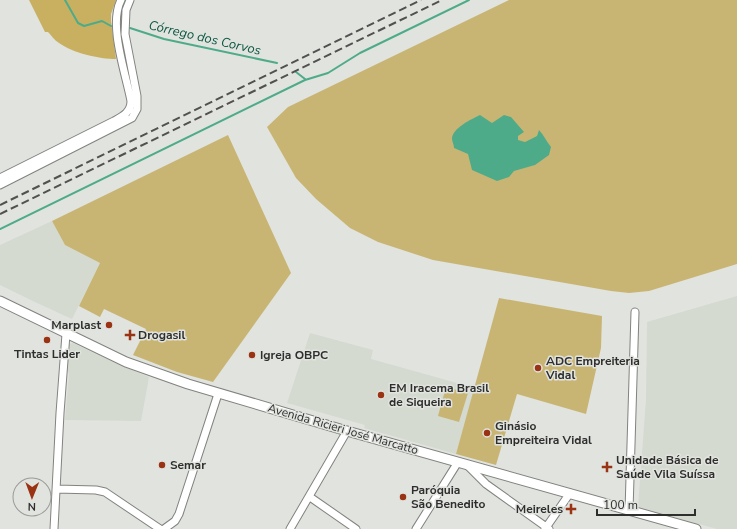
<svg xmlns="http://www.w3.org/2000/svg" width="737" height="529" font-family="'Nunito Sans',sans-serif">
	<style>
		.built { fill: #d4dacf }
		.green { fill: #c9b573 }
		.forest { fill: #c9b061 }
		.water { fill: #4eab8a }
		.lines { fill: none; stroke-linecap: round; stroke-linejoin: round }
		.stream { stroke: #4eab8a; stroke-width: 2 }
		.minor-casing { stroke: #81837f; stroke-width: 9 }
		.major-casing { stroke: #81837f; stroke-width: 11 }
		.minor { stroke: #fff; stroke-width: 7 }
		.major { stroke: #fff; stroke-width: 9 }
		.rail { stroke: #515250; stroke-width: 2; stroke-dasharray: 8 4; stroke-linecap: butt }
		.poi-dot { fill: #9a3313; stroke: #e1e3df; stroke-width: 1.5 }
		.labels { text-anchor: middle; stroke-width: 3; stroke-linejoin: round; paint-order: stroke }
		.poi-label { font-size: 12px; font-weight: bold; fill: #2e2f2d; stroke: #e1e3df; text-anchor: start }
		.street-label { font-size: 12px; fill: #2e2f2d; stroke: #e1e3df }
		.water-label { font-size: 13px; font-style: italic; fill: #0b5842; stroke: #e1e3df }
	</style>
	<rect width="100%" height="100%" fill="#e1e3df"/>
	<path class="built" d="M52 221 65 245 100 263 72 319 35 302 0 285V245Z
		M737 296V529H717L638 507 646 400 647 322Z
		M310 333 373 350 371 359 475 388 456 454 364 428 365 425 287 403Z
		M73 343 117 364 149 377 141 421 65 420 69 374 67 368 68 348 69 344Z"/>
	<path class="green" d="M509 0H737V264L649 291 629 293 611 291 433 260 378 242 350 228 316 199 296 178 267 127 288 107Z
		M228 135 291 273 213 382 177 372 133 355 146 329 104 309 100 317 79 306 100 263 65 245 52 221Z
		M499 298 602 316 601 348 586 414 517 394 496 465 456 454Z
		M446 387 468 393 459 422 438 416Z"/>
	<path class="forest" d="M29 0H116L111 14V21L116 59C99 59 73 53 59 43 54 40 51 35 48 32H45Z"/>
	<path class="water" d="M480 115 492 123 504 115 511 117 524 132 518 136V140L525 142 537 136 539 130C544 135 546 141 551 147L549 155 535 165 514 171 509 177 497 181 472 170 468 154 454 148C454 145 452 141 452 139 452 128 472 119 480 115Z"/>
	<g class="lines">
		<path class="stream" d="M65 0 78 23 84 26 102 21 111 26
			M130 28 164 39 277 63
			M296 72 305 79
			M0 229 305 80 328 73 360 53 469 0"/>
		<defs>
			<path id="minor" d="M0 178 114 121C123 116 131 112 131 101 126 74 108 25 121 0
				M0 185 132 118 137 109V96L125 34 126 10 130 0
				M467 465 486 484 549 529
				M56 489 96 490 105 492 160 529
				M310 497 356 529
				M629 511 635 312
				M54 529 60 413 66 334
				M164 529 175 521 179 514 218 394
				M290 529 347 431
				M416 529 458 462
				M545 529 570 493"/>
			<path id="major" d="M0 301 126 362 188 384 347 431 696 529"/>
		</defs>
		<use href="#minor" class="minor-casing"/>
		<use href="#major" class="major-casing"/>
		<use href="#minor" class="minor"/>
		<use href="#major" class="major"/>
		<path class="rail" d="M0 205 421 0
			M0 214 442 0"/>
	</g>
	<g class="poi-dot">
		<circle cx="109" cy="325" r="4"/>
		<path d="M128 329h4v4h4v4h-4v4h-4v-4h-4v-4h4z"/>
		<circle cx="47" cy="340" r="4"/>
		<circle cx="252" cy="355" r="4"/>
		<circle cx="538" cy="368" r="4"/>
		<circle cx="381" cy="395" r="4"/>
		<circle cx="487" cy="433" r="4"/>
		<circle cx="162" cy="465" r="4"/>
		<path d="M605 461h4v4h4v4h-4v4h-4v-4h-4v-4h4z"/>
		<circle cx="403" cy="497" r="4"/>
		<path d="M569 503h4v4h4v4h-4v4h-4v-4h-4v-4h4z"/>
	</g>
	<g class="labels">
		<g class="poi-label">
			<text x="101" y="329" text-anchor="end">Marplast</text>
			<text x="138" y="339">Drogasil</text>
			<text x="47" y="358" text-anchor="middle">Tintas Lider</text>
			<text x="260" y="359">Igreja OBPC</text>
			<text x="546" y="365">ADC Empreiteria<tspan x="546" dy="14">Vidal</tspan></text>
			<text x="389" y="392">EM Iracema Brasil<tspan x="389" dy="14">de Siqueira</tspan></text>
			<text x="495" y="430">Ginásio<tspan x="495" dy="14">Empreiteira Vidal</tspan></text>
			<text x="616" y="464">Unidade Básica de<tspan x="616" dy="14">Saúde Vila Suíssa</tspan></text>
			<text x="170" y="469">Semar</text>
			<text x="411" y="494">Paróquia<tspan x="411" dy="14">São Benedito</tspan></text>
			<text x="563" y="513" text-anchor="end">Meireles</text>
		</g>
		<g class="street-label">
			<text transform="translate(343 429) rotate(16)" y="4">Avenida Ricieri José Marcatto</text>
		</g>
		<g class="water-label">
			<text transform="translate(205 37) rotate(13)" y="5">Córrego dos Corvos</text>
		</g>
	</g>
	<g transform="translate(32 497) rotate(181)"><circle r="19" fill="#e1e3df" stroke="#999b98"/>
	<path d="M0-3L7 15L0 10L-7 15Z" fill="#9a3313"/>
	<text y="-6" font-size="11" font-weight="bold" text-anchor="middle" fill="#2e2f2d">N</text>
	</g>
	<path d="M597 509v6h98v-6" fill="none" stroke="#2e2f2d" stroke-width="2"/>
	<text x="603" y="509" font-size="12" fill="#2e2f2d" stroke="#e1e3df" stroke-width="3" paint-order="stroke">100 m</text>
</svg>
